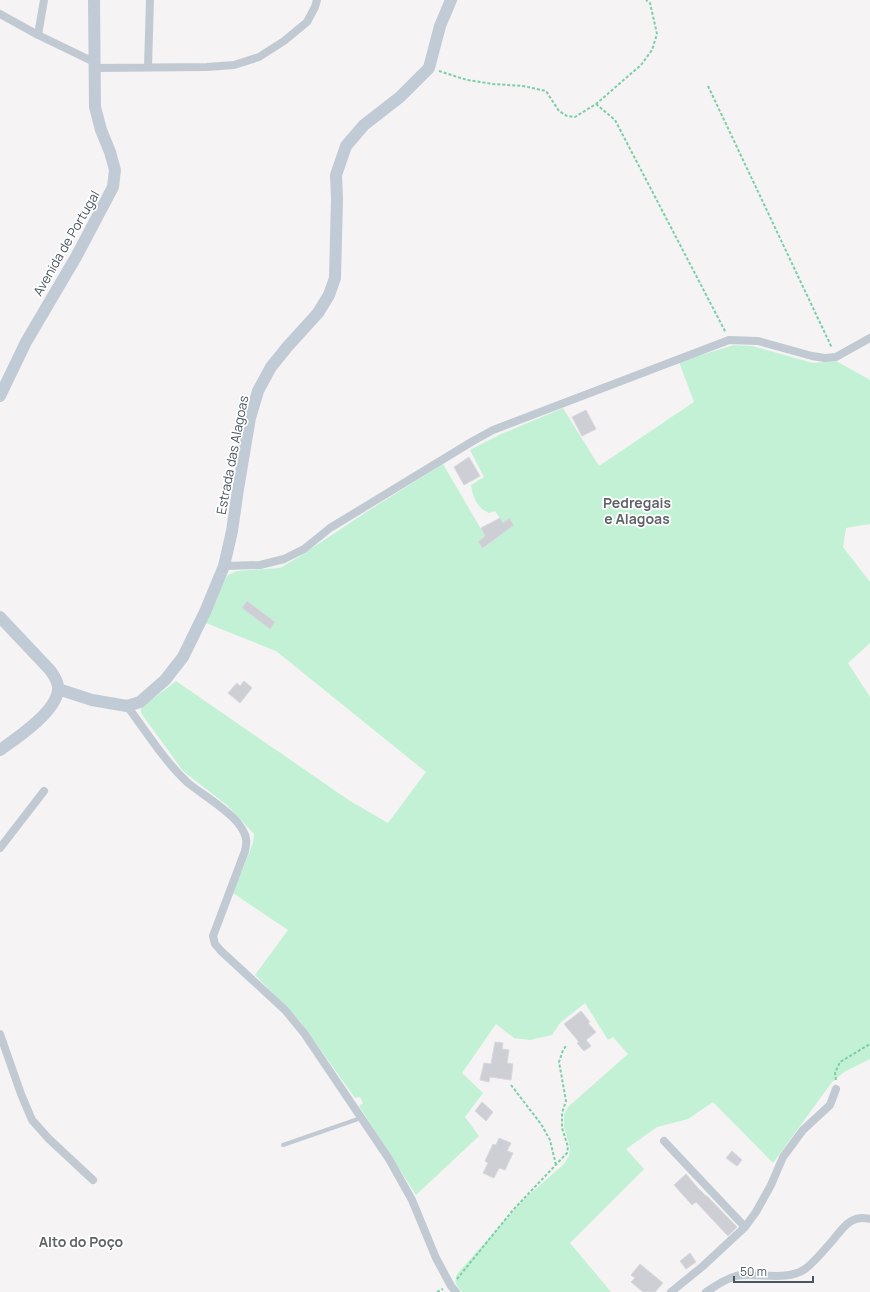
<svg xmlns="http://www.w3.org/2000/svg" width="870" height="1292" font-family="Manrope,sans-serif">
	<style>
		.green { fill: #c3f1d5 }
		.building { fill: #cdcfd5; stroke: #d7d9de }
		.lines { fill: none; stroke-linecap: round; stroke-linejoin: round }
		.path { stroke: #7ad0a6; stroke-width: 2; stroke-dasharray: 3 2; stroke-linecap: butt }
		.lane { stroke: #c1cad2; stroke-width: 4 }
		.street { stroke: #c1cad2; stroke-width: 8 }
		.secondary { stroke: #c1cbd6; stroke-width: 12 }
		.labels { text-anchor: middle; stroke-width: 3.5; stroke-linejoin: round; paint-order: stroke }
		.street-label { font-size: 13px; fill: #4a5661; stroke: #fff }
		.neighbourhood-label { font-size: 14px; font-weight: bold; fill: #5f6368; stroke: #fff }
	</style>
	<rect width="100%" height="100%" fill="#f5f3f3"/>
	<path class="green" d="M734 345 752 346 813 363 836 361 870 380V524L846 528 843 547 870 582V643L848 663 870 697V1059L844 1072 832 1082 773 1163 713 1102 688 1119 657 1127 626 1149 644 1169 570 1243 611 1292H462C456 1285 454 1283 457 1274L524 1199 563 1165 569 1156 570 1148 564 1127V1114L568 1107 628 1054 613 1037 608 1040 585 1003 560 1023 552 1035 530 1040 514 1038 496 1024 462 1073 483 1093 465 1117 479 1136 416 1195 359 1106 363 1103 360 1097 355 1098 300 1021 255 975 288 930 233 893 253 843 254 834 228 806 183 771 141 713V708L176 681 350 801 388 823 426 772 276 651 206 623 223 582 228 575 237 571 280 568 297 558 371 509 443 464 485 536 478 542 484 548 514 524 509 518 503 523 495 511 489 513C477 508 473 498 471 485L484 477 470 450 499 435 563 408 599 466 694 402 679 362Z"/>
	<path class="building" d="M586 410 596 429 582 436 572 417Z
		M469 457 480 476 464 485 454 467Z
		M500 518 503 523 509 518 514 525 483 548 478 542 485 536 481 528Z
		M247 601 275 622 270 629 242 608Z
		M244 681 252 688 240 703 228 693 237 683 240 686Z
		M581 1011 590 1022 588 1023 596 1032 586 1040 591 1046 584 1051 577 1043 579 1042 564 1024Z
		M495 1042 503 1043 502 1049 509 1050 507 1063 513 1064 511 1080 490 1077 489 1082 480 1080 484 1063 491 1064Z
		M482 1102 493 1112 486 1121 475 1111Z
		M499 1138 511 1143 507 1151 513 1153 505 1170 499 1168 494 1178 483 1173 488 1163 485 1161 493 1144 496 1145Z
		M732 1151 742 1160 737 1166 726 1158Z
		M686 1174 697 1187 706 1196H707L737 1227 728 1236 696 1202 692 1205 674 1185Z
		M690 1253 696 1262 686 1269 680 1261Z
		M640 1264 663 1283 655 1292H643L631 1282 635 1278 631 1275Z"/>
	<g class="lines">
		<path class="path" d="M439 71 467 80 493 84 523 86 546 91 559 111 567 116 575 117 596 104 641 65 652 50 657 34 650 3 646 0
			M708 86 832 348
			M596 104 615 120 726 333
			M836 1080 835 1073 840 1062 870 1044
			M511 1085 541 1124 550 1140 556 1165
			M457 1279 513 1210 567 1153 568 1147 562 1128V1113L566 1101 559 1062 563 1050 566 1046
			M437 1292 443 1289"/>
		<path class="lane" d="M283 1145 361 1118"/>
		<path class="street" d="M0 14 38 35 94 62
			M38 35 44 0
			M148 67 150 0
			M95 68 207 67 234 65 259 57 284 41 307 22 315 7 317 0
			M224 566 260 565 284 559 304 549 330 528 473 441 493 430 729 340 758 341 812 356 825 358 836 357 870 338
			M127 706C146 731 165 762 188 783 203 795 227 809 238 823 246 834 248 839 245 851L213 936 215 944 221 951 285 1010 304 1033 389 1159 412 1200 436 1258 451 1286 456 1292
			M0 848 44 791
			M0 1034 21 1094 32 1120 49 1139 93 1180
			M664 1141 745 1227
			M671 1292 703 1266 745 1227 756 1212 771 1185 783 1157 803 1130 830 1105 836 1089
			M706 1292C715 1286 725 1279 736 1276 756 1272 787 1282 805 1269 812 1264 827 1247 833 1240 843 1228 851 1214 870 1219"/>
		<path class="secondary" d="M0 396 26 342 76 257 113 187 115 170 110 152 101 130 95 107 94 0
			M0 617 50 670C54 676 59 682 58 690 56 712 17 738 0 750
			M58 689 92 700 127 706 140 702 165 680 183 657 205 612 224 566 232 531 238 489 250 418 258 391 271 367 288 346 318 313 329 295 335 278 337 199 336 175 346 146 364 125 400 97 429 68 440 26 451 0"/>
	</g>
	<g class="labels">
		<g class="street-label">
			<text transform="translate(66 243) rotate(-60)" y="5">Avenida de Portugal</text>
			<text transform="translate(232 455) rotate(-79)" y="5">Estrada das Alagoas</text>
		</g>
		<g class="neighbourhood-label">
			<text x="637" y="508">Pedregais<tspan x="637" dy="16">e Alagoas</tspan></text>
			<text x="81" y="1247">Alto do Poço</text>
		</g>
	</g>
	<path d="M734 1276v6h79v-6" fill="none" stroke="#4a5661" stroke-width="2"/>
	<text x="740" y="1276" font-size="12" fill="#4a5661" stroke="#ffffff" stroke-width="3" paint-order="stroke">50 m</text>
</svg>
